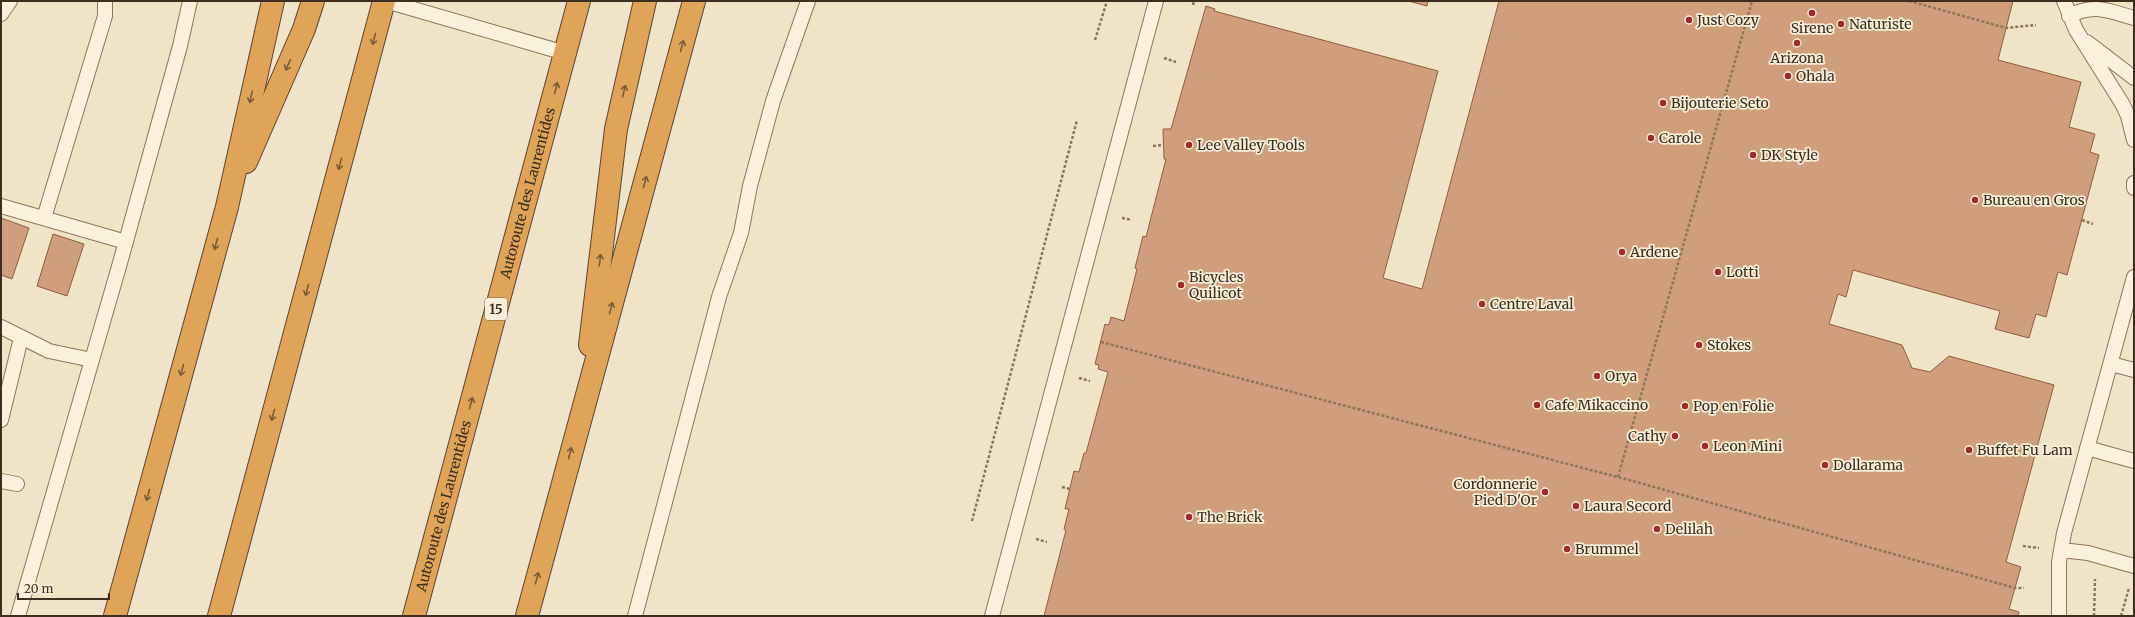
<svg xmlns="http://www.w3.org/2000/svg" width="2135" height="617" font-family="Merriweather,serif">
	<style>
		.building { fill: #cf9f7d; stroke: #8d5f41 }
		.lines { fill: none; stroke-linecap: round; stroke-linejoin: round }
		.service-casing { stroke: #8d765c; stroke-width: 16 }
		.motorway-casing { stroke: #5b4430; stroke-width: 24 }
		.path { stroke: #8d765c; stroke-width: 2.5; stroke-dasharray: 3 2; stroke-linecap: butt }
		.service { stroke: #faf1dc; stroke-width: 14 }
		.motorway { stroke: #e0a458; stroke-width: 22 }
		.oneway { stroke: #7e5d36 }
		.poi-dot { fill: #9e2a2b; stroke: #f7eed8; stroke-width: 1.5 }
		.labels { text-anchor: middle; stroke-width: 3.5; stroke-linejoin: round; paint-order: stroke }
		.shield { fill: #f7eed8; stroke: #756857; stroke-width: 1 }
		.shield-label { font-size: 13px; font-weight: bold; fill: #3d2e20 }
		.poi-label { font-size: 14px; fill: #3d2e20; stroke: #f7eed8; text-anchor: start }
		.street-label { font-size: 14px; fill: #3d2e20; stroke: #f7eed8 }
	</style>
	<rect width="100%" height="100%" fill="#f0e4c8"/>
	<path class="building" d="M1408 1H1428L1427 6Z
		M1499 1H2013L1998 60 2081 82 2069 127 2095 134 2090 152 2099 155 2067 275 2058 272 2046 317 2036 314 2029 338 1995 329 2000 311 1853 270 1846 297 1838 294 1829 324 1902 345 1912 368 1930 372 1949 356 2054 385 2006 562 2021 567 2009 609 2019 612 2018 616H1044L1066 530 1064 529 1069 509H1065L1074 471 1079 472 1084 453H1086L1108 372 1098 369 1099 365 1095 364 1105 324 1109 325 1111 317 1124 321 1137 269 1135 268 1143 236 1146 237 1166 159H1164L1163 129H1171L1206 6 1215 9 1214 11 1438 71 1383 278 1422 289Z
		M1 218 29 228 12 279 1 275Z
		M53 234 84 244 67 296 37 286Z"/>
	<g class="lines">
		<defs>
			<path id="service" d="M386 1 565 53
				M2064 1 2076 30 2123 105 2128 116 2134 140
				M1 14 10 1
				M2069 16C2095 3 2108 11 2134 18
				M2087 42 2134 78
				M2134 183V188
				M1 206 126 242
				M44 218 105 16V1
				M1 327 49 351 92 360
				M2111 364 2134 370
				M1 420 21 338
				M2087 448 2134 461
				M1 481 17 484
				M2061 550 2088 553 2134 566
				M18 616 120 263 180 46 190 1
				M635 616 719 297 741 233 750 186 773 101 808 1
				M992 616 1156 1
				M2059 616V562L2064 533 2134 277"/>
			<g id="motorway">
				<path d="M246 162 304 29 313 1"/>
				<path d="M590 345 616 129 645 1"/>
				<path d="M115 616 227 207 273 1"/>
				<path d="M219 616 384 1"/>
				<path id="s1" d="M414 616 579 1"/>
				<path d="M527 616 694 1"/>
			</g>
		</defs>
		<use href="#service" class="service-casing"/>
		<use href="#motorway" class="motorway-casing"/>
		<path class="path" d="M1909 1 2006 28 2036 25
			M1193 5 1194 1
			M1095 40 1107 1
			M1164 58 1176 62
			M1153 146 1163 145
			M1122 218 1132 220
			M2082 220 2093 224
			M1101 342 1629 480 2015 588H2024
			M1079 378 1090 381
			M1618 477 1752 1
			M1062 487 1070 489
			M972 521 1077 120
			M1036 539 1047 542
			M2023 546 2039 548
			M2094 616 2095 579
			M2121 616 2129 588"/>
		<use href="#service" class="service"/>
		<use href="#motorway" class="motorway"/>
	</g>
	<defs><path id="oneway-shaft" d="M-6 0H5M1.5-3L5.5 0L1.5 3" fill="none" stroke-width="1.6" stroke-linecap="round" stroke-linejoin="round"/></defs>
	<g class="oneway">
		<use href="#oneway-shaft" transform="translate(374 39) rotate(105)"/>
		<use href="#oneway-shaft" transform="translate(682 46) rotate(-75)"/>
		<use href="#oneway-shaft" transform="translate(288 65) rotate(114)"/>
		<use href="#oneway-shaft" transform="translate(556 88) rotate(-75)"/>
		<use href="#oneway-shaft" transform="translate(624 91) rotate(-77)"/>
		<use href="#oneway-shaft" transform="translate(251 97) rotate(102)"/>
		<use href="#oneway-shaft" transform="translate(340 164) rotate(105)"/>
		<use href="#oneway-shaft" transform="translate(645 182) rotate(-75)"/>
		<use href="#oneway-shaft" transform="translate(216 244) rotate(105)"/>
		<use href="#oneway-shaft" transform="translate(600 260) rotate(-83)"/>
		<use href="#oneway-shaft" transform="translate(307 290) rotate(105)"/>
		<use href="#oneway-shaft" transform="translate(611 308) rotate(-75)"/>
		<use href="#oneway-shaft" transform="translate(182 370) rotate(105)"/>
		<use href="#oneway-shaft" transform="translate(471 403) rotate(-75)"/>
		<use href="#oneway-shaft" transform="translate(273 415) rotate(105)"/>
		<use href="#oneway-shaft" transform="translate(570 453) rotate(-75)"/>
		<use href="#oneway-shaft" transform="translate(148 495) rotate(105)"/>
		<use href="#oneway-shaft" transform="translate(537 578) rotate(-75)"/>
	</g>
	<g class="poi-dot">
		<circle cx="1812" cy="13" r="4"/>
		<circle cx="1689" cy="20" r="4"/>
		<circle cx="1841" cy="24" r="4"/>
		<circle cx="1797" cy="43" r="4"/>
		<circle cx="1788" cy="76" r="4"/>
		<circle cx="1663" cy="103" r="4"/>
		<circle cx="1651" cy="138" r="4"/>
		<circle cx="1189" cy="145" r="4"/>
		<circle cx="1753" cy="155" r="4"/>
		<circle cx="1975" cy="200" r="4"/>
		<circle cx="1622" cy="252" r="4"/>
		<circle cx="1718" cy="272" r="4"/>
		<circle cx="1181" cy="285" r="4"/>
		<circle cx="1482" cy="304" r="4"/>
		<circle cx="1699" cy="345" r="4"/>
		<circle cx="1597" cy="376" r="4"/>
		<circle cx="1537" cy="405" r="4"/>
		<circle cx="1685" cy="406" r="4"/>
		<circle cx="1675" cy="436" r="4"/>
		<circle cx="1705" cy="446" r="4"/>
		<circle cx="1969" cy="450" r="4"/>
		<circle cx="1825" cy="465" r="4"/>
		<circle cx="1545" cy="492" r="4"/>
		<circle cx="1576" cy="506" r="4"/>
		<circle cx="1189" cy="517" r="4"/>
		<circle cx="1657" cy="529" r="4"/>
		<circle cx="1567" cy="549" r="4"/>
	</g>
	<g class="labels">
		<rect class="shield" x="485" y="298" width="22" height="22" rx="3"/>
		<g class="shield-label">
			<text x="496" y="314">15</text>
		</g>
		<g class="poi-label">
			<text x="1697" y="25">Just Cozy</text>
			<text x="1849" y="29">Naturiste</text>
			<text x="1812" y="33" text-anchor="middle">Sirene</text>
			<text x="1797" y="63" text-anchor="middle">Arizona</text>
			<text x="1796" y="81">Ohala</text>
			<text x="1671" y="108">Bijouterie Seto</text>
			<text x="1659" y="143">Carole</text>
			<text x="1197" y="150">Lee Valley Tools</text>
			<text x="1761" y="160">DK Style</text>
			<text x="1983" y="205">Bureau en Gros</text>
			<text x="1630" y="257">Ardene</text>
			<text x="1726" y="277">Lotti</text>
			<text x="1189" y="282">Bicycles<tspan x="1189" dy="16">Quilicot</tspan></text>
			<text x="1490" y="309">Centre Laval</text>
			<text x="1707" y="350">Stokes</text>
			<text x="1605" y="381">Orya</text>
			<text x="1545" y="410">Cafe Mikaccino</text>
			<text x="1693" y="411">Pop en Folie</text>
			<text x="1667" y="441" text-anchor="end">Cathy</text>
			<text x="1713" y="451">Leon Mini</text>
			<text x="1977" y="455">Buffet Fu Lam</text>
			<text x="1833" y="470">Dollarama</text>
			<text x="1537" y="489" text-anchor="end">Cordonnerie<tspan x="1537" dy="16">Pied D'Or</tspan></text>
			<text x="1584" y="511">Laura Secord</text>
			<text x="1197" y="522">The Brick</text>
			<text x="1665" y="534">Delilah</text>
			<text x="1575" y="554">Brummel</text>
		</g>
		<g class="street-label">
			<text dy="5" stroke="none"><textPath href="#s1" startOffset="438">Autoroute des Laurentides</textPath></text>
			<text dy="5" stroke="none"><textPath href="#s1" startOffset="114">Autoroute des Laurentides</textPath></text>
		</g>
	</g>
	<rect width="2135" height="617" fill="none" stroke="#3d2e20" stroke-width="4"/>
	<path d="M18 593v6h91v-6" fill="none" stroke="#3d2e20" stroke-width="2"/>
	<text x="24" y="593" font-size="12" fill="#3d2e20" stroke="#f7eed8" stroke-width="3" paint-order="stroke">20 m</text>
</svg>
